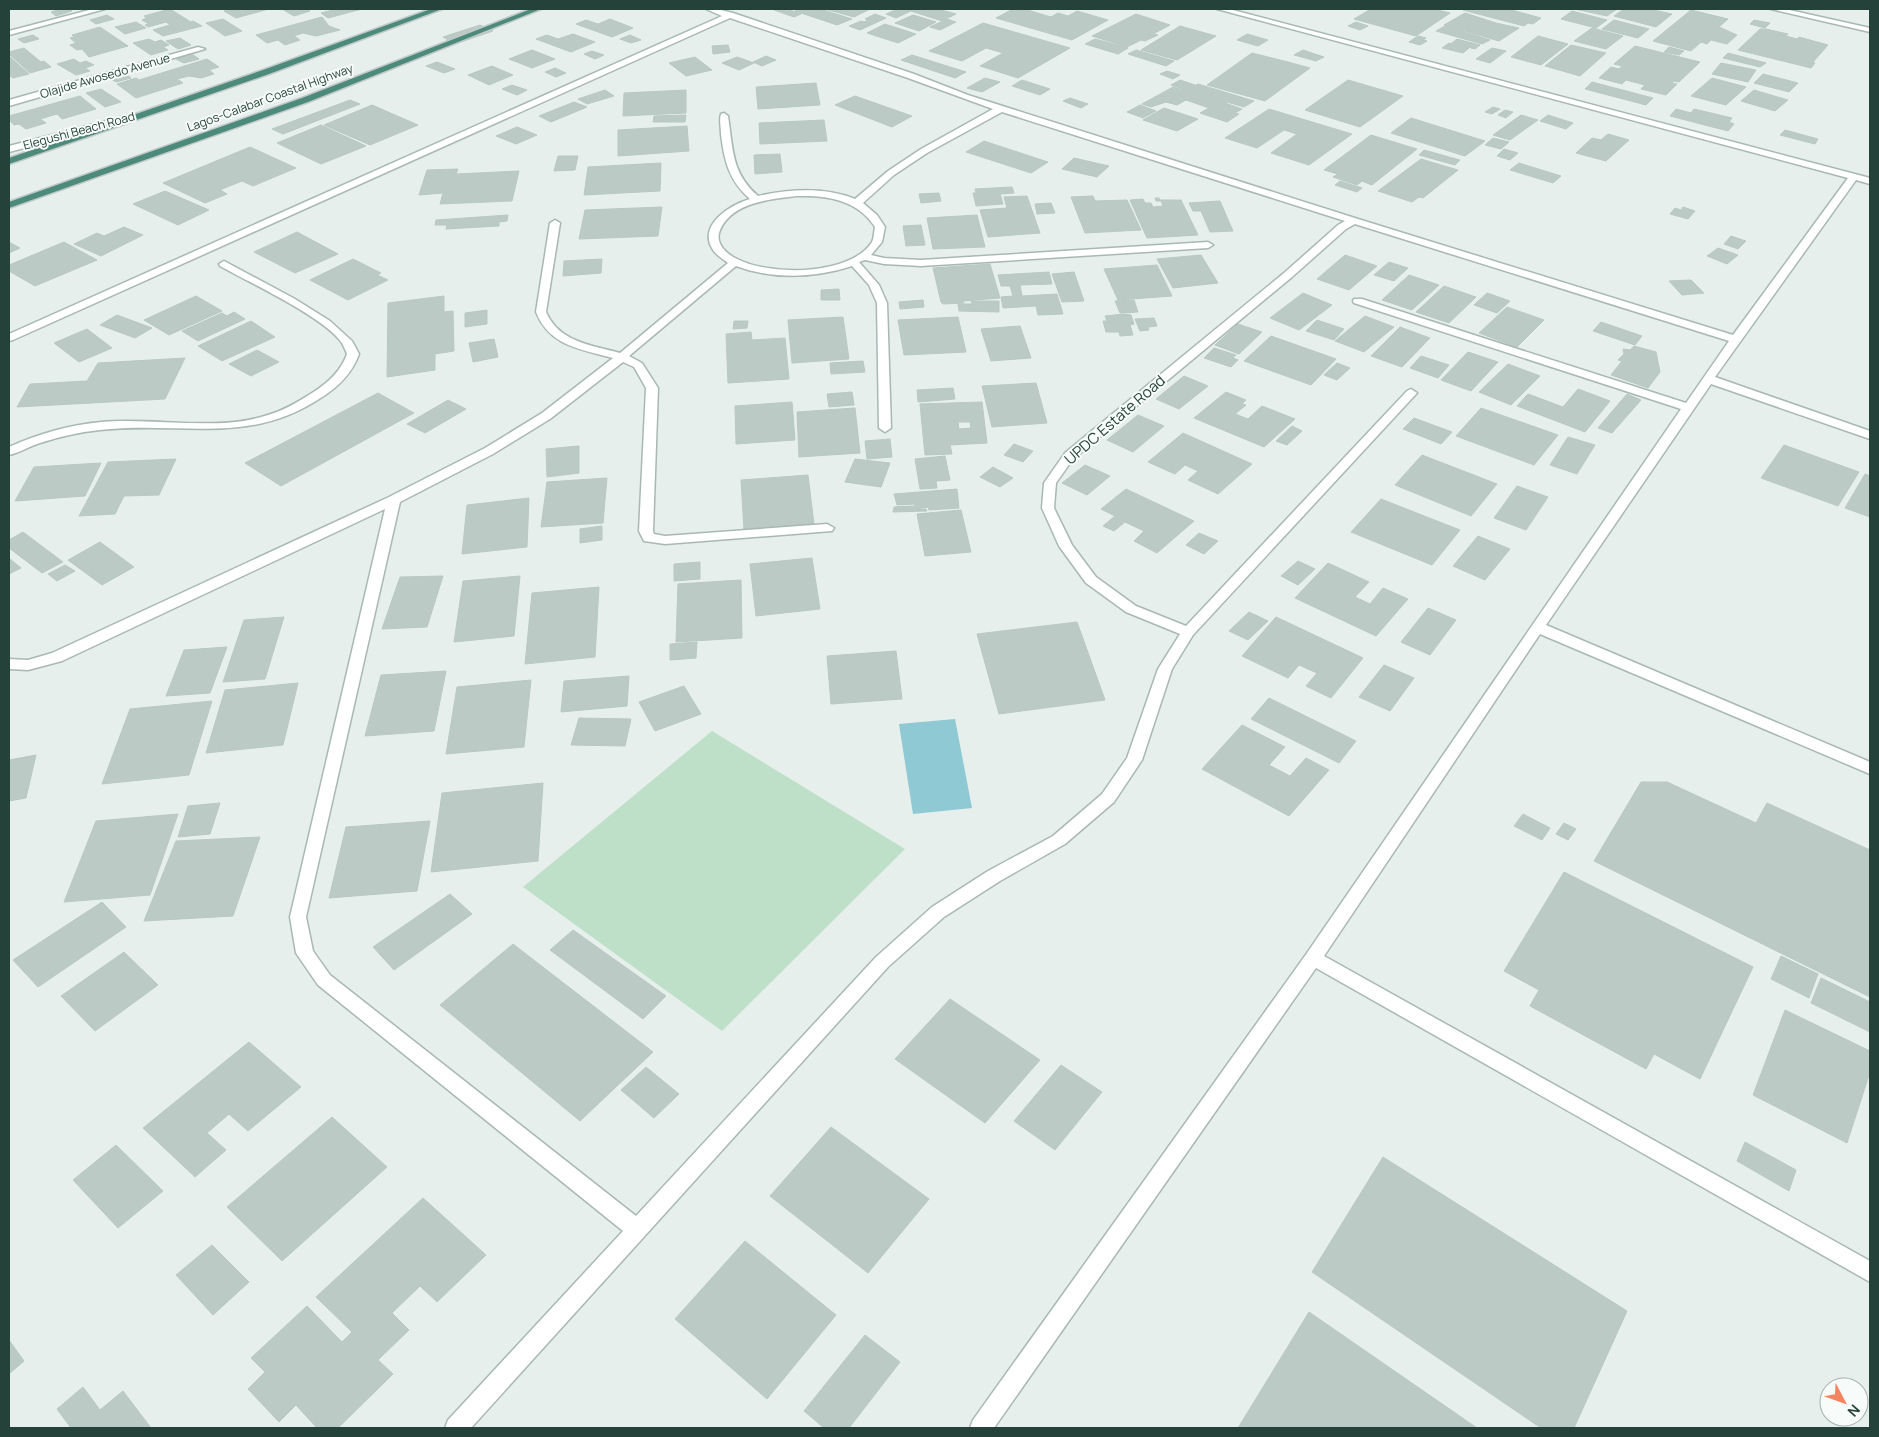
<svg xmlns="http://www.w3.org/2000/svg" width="1879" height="1437" font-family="Manrope,sans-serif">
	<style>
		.green { fill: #bfe0c8 }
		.water { fill: #8ec9d4 }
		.building { fill: #bbcac4; stroke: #b8c9c2; fill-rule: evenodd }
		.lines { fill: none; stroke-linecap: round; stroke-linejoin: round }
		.minor-casing { stroke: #a8b8b2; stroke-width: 3 }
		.trunk-casing { stroke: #c2cac8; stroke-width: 3 }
		.minor { fill: #fff; fill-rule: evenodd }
		.trunk { fill: #4c8a7c; fill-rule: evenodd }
		.labels { text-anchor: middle; stroke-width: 4; stroke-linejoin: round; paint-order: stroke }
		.far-street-label { font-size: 12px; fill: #24423a; stroke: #f7fbf9 }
		.street-label { font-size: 15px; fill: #24423a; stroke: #f7fbf9 }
	</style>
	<rect width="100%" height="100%" fill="#e6efeb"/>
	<path class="green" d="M712 731 905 849 722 1031 523 887Z"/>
	<path class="water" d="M955 719 972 808 913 814 899 724Z"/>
	<path class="building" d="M60 9H69L72 11 56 16 51 12Z
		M170 9 191 22 193 21 202 26 163 36 153 30 170 25 166 22 148 27 145 25 149 24 142 20 147 18 144 16Z
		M232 9H269L236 18 224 11Z
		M282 9H305L310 11 294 16Z
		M337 9H362L328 18 321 13Z
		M777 9H787L801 14 794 17 774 10Z
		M801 9H820L852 19 837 25 795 11Z
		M825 9H870L854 17Z
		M898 9H910L913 10 896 18 886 14Z
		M917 9H938L956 14 942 21 911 11Z
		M1013 9H1024L1051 17 1058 13 1068 16 1077 11 1108 20 1072 40 996 18Z
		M1371 9H1433L1450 13 1416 36 1354 19Z
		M1465 9H1508L1541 18 1533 24 1528 23 1524 26 1463 10Z
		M1575 9H1617L1607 16Z
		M1624 9H1649L1672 14 1656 27 1614 16Z
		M1691 10 1728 19 1719 27 1737 35 1727 44 1711 40 1707 44 1701 42 1691 51 1653 41Z
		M1572 11 1607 20 1596 28 1561 19Z
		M1465 13 1496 23 1519 28 1499 41 1444 25Z
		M875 14 886 18 860 30 849 26 861 21 864 22 869 20 865 19Z
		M1136 14 1170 25 1153 34 1158 35 1145 41 1141 40 1127 47 1092 36Z
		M107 15 114 19 96 24 90 20Z
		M913 15 936 22 919 31 895 23Z
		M322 17 329 26 340 30 316 36 303 33 294 36 300 40 285 45 278 40 267 43 256 35Z
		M223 19 242 31 225 36 206 23Z
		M610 19 633 28 612 37 576 24 586 20 598 24Z
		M947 19 956 22 940 30 930 27Z
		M1614 20 1649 29 1638 38 1602 29Z
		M1754 20 1770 23 1765 28 1750 24Z
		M136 22 146 28 125 34 115 27Z
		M1356 22 1368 26 1360 30 1348 26Z
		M983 23 1070 48 1018 78 980 66 1003 53 986 48 962 61 929 51Z
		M885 24 916 34 898 43 867 33Z
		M480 25 493 31 455 44 443 37Z
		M1180 26 1216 36 1177 60 1141 50Z
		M1445 26 1490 40 1482 44 1436 31Z
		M100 27 128 46 89 57 82 49 77 50 70 45 76 43 70 38 74 37 72 35Z
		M1592 28 1623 36 1606 49 1574 41Z
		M1760 29H1766L1788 34 1786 36 1797 39 1799 37 1828 45 1813 62 1815 63 1811 68 1738 50Z
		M573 34 595 42 571 52 536 39 547 35 558 39Z
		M1247 34 1268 40 1258 46 1237 40Z
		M33 35 39 39 24 43 18 39Z
		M630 35 641 40 631 43 620 39Z
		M1418 36 1426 38 1423 40 1427 41 1420 45 1409 42Z
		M1538 36 1568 44 1541 65 1511 57Z
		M180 38 191 45 178 49 166 41Z
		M149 39 155 42 161 40 169 45 163 47 168 50 151 55 133 43Z
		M1095 39 1128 48 1118 54 1085 44Z
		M1457 39 1480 45 1475 49 1452 43Z
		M1449 43 1469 48 1463 53 1442 48Z
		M728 45 730 52 713 54 712 46Z
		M1571 45 1606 53 1580 76 1545 66Z
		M1635 46 1700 62 1679 82 1674 81 1672 83 1677 84 1666 95 1641 89 1645 85 1626 80 1622 84 1599 78 1611 67 1619 69 1622 66 1614 64Z
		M1669 47 1684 51 1679 55 1664 52Z
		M24 48 41 62 44 61 51 67 30 73 9 54V52Z
		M1492 48 1506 51 1490 63 1476 59Z
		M532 50 555 59 532 68 509 59Z
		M1136 50 1174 61 1166 66 1128 54Z
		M1303 50 1324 57 1316 61 1294 55Z
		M592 51 604 55 595 59 584 54Z
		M1252 53 1288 62 1310 68 1265 101 1207 85Z
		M1728 53 1766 63 1760 67 1723 58Z
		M192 54 199 59 184 63 176 59Z
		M912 55 966 72 955 78 901 60Z
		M9 56 29 74 13 78 9 75Z
		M766 56 776 60 762 66 753 62Z
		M695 57 712 70 686 76 669 63Z
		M737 57 754 63 739 70 722 63Z
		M74 59 80 63 86 61 94 65 85 68 90 71 76 75 57 64Z
		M207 59 219 67 209 70 214 74 201 78 189 76 177 79 183 83 136 98 117 84 136 78 139 80Z
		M437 62 455 69 444 73 426 66Z
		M1721 63 1756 70 1748 82 1712 74Z
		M492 66 513 75 489 85 468 75Z
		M555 68 566 73 556 77 545 72Z
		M1167 71 1180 75 1173 79 1160 74Z
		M125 73 131 78 116 82 109 78Z
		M1763 74 1798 83 1789 92 1754 83Z
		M985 78 1000 82 982 92 967 88Z
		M1712 78 1746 87 1726 105 1691 96Z
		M1022 80 1050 89 1040 95 1012 86Z
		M1180 80 1195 85 1185 90 1171 85Z
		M1348 80 1403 96 1360 127 1305 110Z
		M1592 82 1653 98 1646 105 1585 89Z
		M816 83 820 105 758 109 756 87Z
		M1198 84 1254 101 1244 107 1227 102 1225 103 1242 109 1235 113 1239 114 1227 122 1200 113 1209 108 1186 100 1177 105 1166 102 1151 107 1142 104 1173 87 1185 91Z
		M512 85 527 90 517 95 502 89Z
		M101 89 121 102 105 107 86 93Z
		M605 90 614 96 587 104 578 99Z
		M686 90V113L623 116 624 93Z
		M1754 90 1788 100 1775 111 1741 101Z
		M80 96 96 109 62 119 57 114 40 119 46 123 26 129 19 124 14 125 9 120V116Z
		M855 96 912 116 892 127 835 105Z
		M1070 98 1088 104 1081 108 1063 101Z
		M350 100 360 104 283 134 272 129Z
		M574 102 587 107 551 122 539 116Z
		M372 105 418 125 370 145 324 125Z
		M1140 105 1156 111 1143 118 1127 112Z
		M1493 107 1500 109 1492 114 1485 112Z
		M1164 108 1198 119 1177 131 1143 120Z
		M1269 109 1352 134 1309 165 1271 153 1297 134 1284 130 1257 148 1225 138Z
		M1676 109 1691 113 1694 109 1732 118 1729 122 1734 124 1728 131 1670 116Z
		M1505 110 1513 112 1506 118 1498 115Z
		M686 115 685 122H653L654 116Z
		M1521 115 1538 120 1510 140 1493 135Z
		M1548 115 1573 123 1566 129 1540 121Z
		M1411 118 1485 141 1465 156 1391 133Z
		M824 120 827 141 760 144 759 123Z
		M321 125 366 146 321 164 277 143Z
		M687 126 689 151 618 156V130Z
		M517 127 537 135 516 144 496 136Z
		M1785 130 1818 139 1815 144 1780 135Z
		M1608 134 1629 140 1606 161 1576 153 1592 138 1601 140Z
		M1371 135 1417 149 1372 185 1362 181 1357 185 1333 177 1338 174 1324 170Z
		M1493 138 1509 142 1501 149 1485 145Z
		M984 141 1048 162 1031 173 966 152Z
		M250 147 296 168 253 186 242 181 220 190 227 194 205 203 163 183Z
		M1504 149 1518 153 1510 160 1497 156Z
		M1424 150 1460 160 1455 165 1419 155Z
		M780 154 782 172 755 174 754 155Z
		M558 156H578L575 170 554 171Z
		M1074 158 1109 166 1097 177 1062 169Z
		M1421 159 1458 170 1423 198 1419 197 1412 202 1378 191Z
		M661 163 660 191 584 195 588 167Z
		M1519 163 1561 176 1553 183 1510 170Z
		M458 169 456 174 519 171 512 201 440 204 443 193 419 195 427 170Z
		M1340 181 1362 188 1357 192 1335 185Z
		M1012 187 1014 193 1000 194 1003 204 976 206 973 193H976L975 189Z
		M165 191 209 210 178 225 133 204Z
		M939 193 941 201 921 203 919 194Z
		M1027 196 1040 233 988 237 980 210 1007 208 1004 197Z
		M1093 196 1095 201 1127 200 1141 230 1085 233 1071 197Z
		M1155 198H1159L1160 200H1181L1198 235 1147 238 1130 200 1143 199 1145 203H1151L1153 207 1163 206 1161 201H1156Z
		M1220 201 1233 231 1210 232 1201 211H1193L1189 203Z
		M1051 203 1055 213 1037 214 1035 204Z
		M662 207 658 236 579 239 585 210Z
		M1683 207 1695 211 1688 219 1670 214 1675 208 1681 210Z
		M508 215 507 221 499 222V226L446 229 447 225H435L436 220Z
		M977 215 985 247 933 249 927 218Z
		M921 225 925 245 906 246 903 226Z
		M124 227 143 235 101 256 74 244 97 233 104 236Z
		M297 232 338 254 295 273 254 252Z
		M1731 236 1746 241 1738 249 1724 244Z
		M9 242 20 248 9 253Z
		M64 242 97 260 35 286 9 271V265Z
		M1718 248 1738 255 1727 264 1707 256Z
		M1201 255 1218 283 1173 288 1157 259Z
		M1345 255 1377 266 1349 290 1317 279Z
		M353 259 381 273 377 275 388 280 348 300 310 280Z
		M602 259 601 273 563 276 564 261Z
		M1389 262 1408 268 1394 281 1374 275Z
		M990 264 1000 298 963 301 964 303 943 304 941 302 933 268Z
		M1157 265 1172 296 1118 300 1104 269Z
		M1049 272 1052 284 1020 285 1022 296 1057 294 1063 314 1038 315 1036 306 1003 308 1001 297 1013 296 1010 286H1001L998 275Z
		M1074 272 1084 301 1062 302 1052 274Z
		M1409 275 1439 285 1412 310 1382 300Z
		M1691 280 1704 293 1682 295 1669 281Z
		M1444 286 1476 297 1449 323 1416 312Z
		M839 289 840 300H821V290Z
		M1303 293 1332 305 1299 330 1270 318Z
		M1487 293 1510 301 1497 313 1474 305Z
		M196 296 222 311 169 335 144 320Z
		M444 296V312L453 311 454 351 435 354V370L387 377 388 303Z
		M923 300 924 307 900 309 899 302Z
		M1134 300 1138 312 1120 313 1115 301Z
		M971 301H999V312L959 311 958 304H972Z
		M1507 307 1544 320 1517 347 1479 333Z
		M487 310V324L465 327V313Z
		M234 312 245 319 198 341 182 331 222 313 227 316Z
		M1124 314 1131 315 1134 324 1130 325 1133 335 1120 336 1119 332H1106L1103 321H1107L1105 316Z
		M117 315 152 328 135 338 100 325Z
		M1365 316 1394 327 1364 352 1335 341Z
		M843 317 849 359 792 363 788 320Z
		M958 317 966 352 904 355 898 320Z
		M1154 318 1157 326 1148 327 1149 330 1140 331 1135 319Z
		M1317 320 1344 329 1334 340 1306 331Z
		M251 321 275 337 222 361 198 346Z
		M734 321H748L747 328 733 329Z
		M1601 322 1642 336 1635 345 1593 331Z
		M1238 324 1262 332 1239 354 1215 345Z
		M1020 326 1031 358 991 361 981 329Z
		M1400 327 1430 338 1402 367 1371 356Z
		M87 329 112 348 79 362 54 343Z
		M751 332 752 340 785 338 789 379 728 383 726 334Z
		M1271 336 1336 359 1311 385 1244 361Z
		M494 339 498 357 473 362 469 343Z
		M1634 346 1656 352 1660 372 1648 388 1611 375 1622 361 1618 360 1624 354 1623 349 1630 350Z
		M1214 348 1236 355 1233 358 1238 360 1231 367 1204 358Z
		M257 350 279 362 251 376 229 364Z
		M1468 352 1498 362 1471 391 1441 380Z
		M1421 356 1449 365 1438 378 1410 368Z
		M185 358 165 399 17 407 30 384 87 381 98 363Z
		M863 361 865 372 831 374 830 363Z
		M1337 363 1350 368 1337 380 1324 375Z
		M1508 364 1540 376 1511 405 1479 392Z
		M1184 376 1208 386 1179 409 1156 399Z
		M1036 383 1047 423 992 427 982 386Z
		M953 388 955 399 918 402 917 390Z
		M1578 389 1610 401 1585 432 1517 406 1528 394 1563 407Z
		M852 392 854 405 829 407 827 394Z
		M1226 392 1246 400 1242 404 1246 405 1235 414 1248 419 1262 406 1295 419 1264 447 1194 418Z
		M378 393 414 413 281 486 245 463Z
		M1627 394 1641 400 1612 433 1598 428Z
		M448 400 466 409 425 433 407 424Z
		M792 402 795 440 736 444 735 406Z
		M982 402 987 443 950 445 952 454 925 455 920 404ZM958 422H970L971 428 959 429Z
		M855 408 860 453 799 457 797 412Z
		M1481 408 1558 435 1534 465 1456 436Z
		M1138 415 1164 426 1133 452 1107 440Z
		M1414 418 1452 432 1441 444 1403 429Z
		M1292 426 1302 431 1287 445 1276 441Z
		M1183 433 1252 464 1218 494 1188 480 1198 471 1185 465 1175 474 1148 462Z
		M1568 437 1595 445 1577 474 1550 465Z
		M890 439 892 457 867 459 865 441Z
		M1014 444 1033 451 1023 462 1004 455Z
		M1784 445 1859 472 1838 506 1761 478Z
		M579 446V473L547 477 546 449Z
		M1422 455 1497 484 1471 516 1395 485Z
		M945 456 950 480 936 481 937 488 920 489 915 459Z
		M176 459 159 495 124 496 115 514 79 516 108 462Z
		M855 459 890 463 881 487 845 482Z
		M101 463 85 496 15 501 34 467Z
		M1085 465 1110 476 1087 495 1062 483Z
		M993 467 1013 478 1000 487 980 477Z
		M1865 474 1870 476V517L1845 508Z
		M808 475 814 524 744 530 741 480Z
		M607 478 603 523 541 527 547 482Z
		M1517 486 1548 497 1526 530 1494 518Z
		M957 489 959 508 929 510 928 507 915 509 914 504 897 505 894 494Z
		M1126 489 1194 521 1157 553 1134 541 1144 531 1125 522 1114 531 1103 526 1115 516 1101 509Z
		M529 498 527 547 462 554 467 505Z
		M1381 499 1460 530 1432 565 1351 532Z
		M913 506 914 509H926L927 511 893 512 894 507Z
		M961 510 971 552 925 556 917 514Z
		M602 526V540L580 543V529Z
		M23 532 63 562 42 573 9 548V540Z
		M1199 533 1218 541 1204 554 1186 545Z
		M1478 536 1510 549 1485 580 1453 566Z
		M100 542 134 567 102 585 68 560Z
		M812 558 820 609 756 616 750 564Z
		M10 559 21 568 9 574V560Z
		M1298 561 1315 569 1298 585 1281 576Z
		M700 562V579L674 581V564Z
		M1328 563 1369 582 1355 597 1370 604 1383 588 1408 599 1376 636 1295 598Z
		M65 565 75 571 57 581 48 574Z
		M443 576 427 627 382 629 400 577Z
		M520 576 514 636 454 642 463 581Z
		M741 580 742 638 676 642 678 584Z
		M599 587 595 657 525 664 532 593Z
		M1428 608 1456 620 1430 655 1401 642Z
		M1249 612 1268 621 1248 640 1229 631Z
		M284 617 265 679 223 682 244 620Z
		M1276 617 1363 658 1331 698 1306 686 1317 673 1299 665 1288 678 1242 656Z
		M1077 622 1105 700 999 714 977 634Z
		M697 642 696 658 670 660V644Z
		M227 647 210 693 166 696 184 650Z
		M896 651 902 699 831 704 827 656Z
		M1384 665 1414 678 1390 711 1359 697Z
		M446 671 434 731 365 736 381 675Z
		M629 676 627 706 561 712 564 681Z
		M531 680 524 747 446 754 457 687Z
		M298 683 283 745 206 753 225 690Z
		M684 686 701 714 655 731 639 702Z
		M1269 698 1356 741 1339 763 1251 719Z
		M212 701 189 775 102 784 130 709Z
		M579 718 631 719 625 746 571 745Z
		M1242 725 1285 747 1269 765 1290 776 1306 758 1329 770 1289 816 1202 769Z
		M36 755 26 798 9 801V760Z
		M1641 782H1667L1756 823 1767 803 1870 850V997L1594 861Z
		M543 783 538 861 431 872 442 793Z
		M220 803 210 834 178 837 188 806Z
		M178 814 150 895 64 902 96 821Z
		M1523 814 1550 828 1542 840 1514 826Z
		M430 821 417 891 329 898 346 827Z
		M1564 823 1576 829 1568 840 1556 834Z
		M260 837 233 916 144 921 176 841Z
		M1564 872 1753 967 1700 1079 1654 1054 1646 1069 1530 1006 1539 990 1504 971Z
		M450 894 472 914 394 970 373 947Z
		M102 902 126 927 38 987 13 960Z
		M573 930 666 996 643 1019 550 950Z
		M513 944 653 1052 580 1121 440 1005Z
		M124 952 158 985 95 1031 61 996Z
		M1781 956 1818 974 1809 998 1771 979Z
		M1821 978 1870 1002V1032L1811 1003Z
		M950 999 1040 1060 985 1123 895 1059Z
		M1785 1010 1870 1051V1072L1847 1143 1753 1095Z
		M249 1042 301 1087 248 1131 229 1114 207 1133 226 1150 195 1177 143 1128Z
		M1061 1065 1102 1092 1055 1150 1014 1121Z
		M646 1067 679 1094 654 1118 621 1090Z
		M332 1117 387 1167 282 1261 227 1207Z
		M831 1127 929 1199 868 1273 770 1196Z
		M1745 1142 1796 1170 1789 1191 1737 1161Z
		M116 1145 163 1191 118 1228 73 1180Z
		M1383 1157 1627 1311 1574 1428H1541L1312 1272Z
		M423 1198 486 1255 437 1302 420 1286 392 1313 409 1330 378 1360 393 1374 338 1428H317L296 1405 279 1422 248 1389 265 1372 251 1358 307 1306 342 1342 352 1332 316 1297Z
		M745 1241 836 1315 767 1399 675 1319Z
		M212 1245 249 1282 213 1315 176 1275Z
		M1309 1312 1477 1428H1238Z
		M865 1335 900 1362 849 1428H824L804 1411Z
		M9 1340 24 1361 9 1374Z
		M83 1387 100 1410 123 1391 151 1428H71L57 1409Z"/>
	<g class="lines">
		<defs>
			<path id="minor" d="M93 9H105L9 35V31Z
				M706 9H717L733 13 914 74 968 95 1358 219 1733 335 1848 178 1217 9H1229L1870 178V184L1856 180 1715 377 1870 431V439L1711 384 1546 625 1870 762V774L1540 634 1324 956 1870 1261V1282L1316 968 994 1428H970L973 1420 1307 953 1681 409 1354 303 1353 301 1354 299H1362L1686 403 1729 341 1355 224 1346 229 1292 277 1073 459 1056 483 1054 508 1072 545 1096 577 1136 606 1186 626 1407 391 1411 389 1417 393 1193 635 1172 669 1142 760 1114 802 1065 844 1000 881 944 917 888 967 471 1428H445L448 1420 623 1231 318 985 296 953 290 917 385 509 62 661 28 670 9 669V659L28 660 52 653 389 497 485 448 542 413 613 358C581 349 550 347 536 312L550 223 555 220 560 223 546 312C559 342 591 345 620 353L728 263C723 259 716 255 713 250 697 225 730 205 750 199 729 181 724 160 721 134 721 127 719 120 721 114L724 113 728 116C733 148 731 173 758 196 790 189 825 187 855 199L888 171 921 149 993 109 908 78 730 18 13 340 9 341V334L722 16ZM1002 112 1345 221 1338 225 1284 273 1065 453 1044 483 1042 508 1059 546 1086 583 1126 612 1180 634 1158 669 1127 758 1102 794 1053 836 988 871 932 907 876 957 636 1216 330 975 313 951 306 917 400 502 493 454 550 419 623 362 634 367 646 388 639 531 644 541 665 544 832 531 834 528 827 524 665 536 654 534 653 531 658 388 642 363 629 356 736 266C774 280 814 278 852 266L869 285 877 303 879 428 885 432 891 428 887 303 879 285 859 262 865 260 884 264 921 266 1208 248 1213 245 1208 242 921 260 884 258 871 255 882 242 885 227 877 215 863 203 894 175 927 153ZM797 196C827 195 858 200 875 227 874 232 874 238 872 242 850 276 770 276 737 259 728 255 716 245 719 233 729 203 769 199 797 196Z
				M1771 9H1785L1870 28V32Z
				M198 47 205 49 9 106V100Z
				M133 114 136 115V119L9 152V146Z
				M224 261 295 299 330 321 352 341 359 354C352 374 337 388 319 399 247 446 180 421 100 430 79 432 58 437 37 444 28 447 19 453 9 455V447C38 434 69 425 101 422 155 417 217 432 268 415 285 410 298 402 312 393 328 383 341 371 347 354 346 351 344 347 342 343 324 317 250 283 220 266L219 264Z"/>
			<path id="trunk" d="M431 9H442L269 74 9 164V158L263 70Z
				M531 9H541L308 102 9 208V202L302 98Z"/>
		</defs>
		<use href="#minor" class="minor-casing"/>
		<use href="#trunk" class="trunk-casing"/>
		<use href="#minor" class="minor"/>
		<use href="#trunk" class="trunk"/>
	</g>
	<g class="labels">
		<g class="far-street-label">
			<text transform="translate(105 76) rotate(-16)" y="4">Olajide Awosedo Avenue</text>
			<text transform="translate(270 98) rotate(-20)" y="4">Lagos-Calabar Coastal Highway</text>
			<text transform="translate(79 131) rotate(-15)" y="4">Elegushi Beach Road</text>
		</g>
		<g class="street-label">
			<text transform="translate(1115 420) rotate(-41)" y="5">UPDC Estate Road</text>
		</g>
	</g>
	<rect width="1879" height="1437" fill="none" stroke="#24423a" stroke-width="20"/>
	<g transform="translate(1844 1402) rotate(131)"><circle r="24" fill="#f7fbf9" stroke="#a3b1ad"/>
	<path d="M0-4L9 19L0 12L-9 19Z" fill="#f4845f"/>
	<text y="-8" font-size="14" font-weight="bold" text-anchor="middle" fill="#24423a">N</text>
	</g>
</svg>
